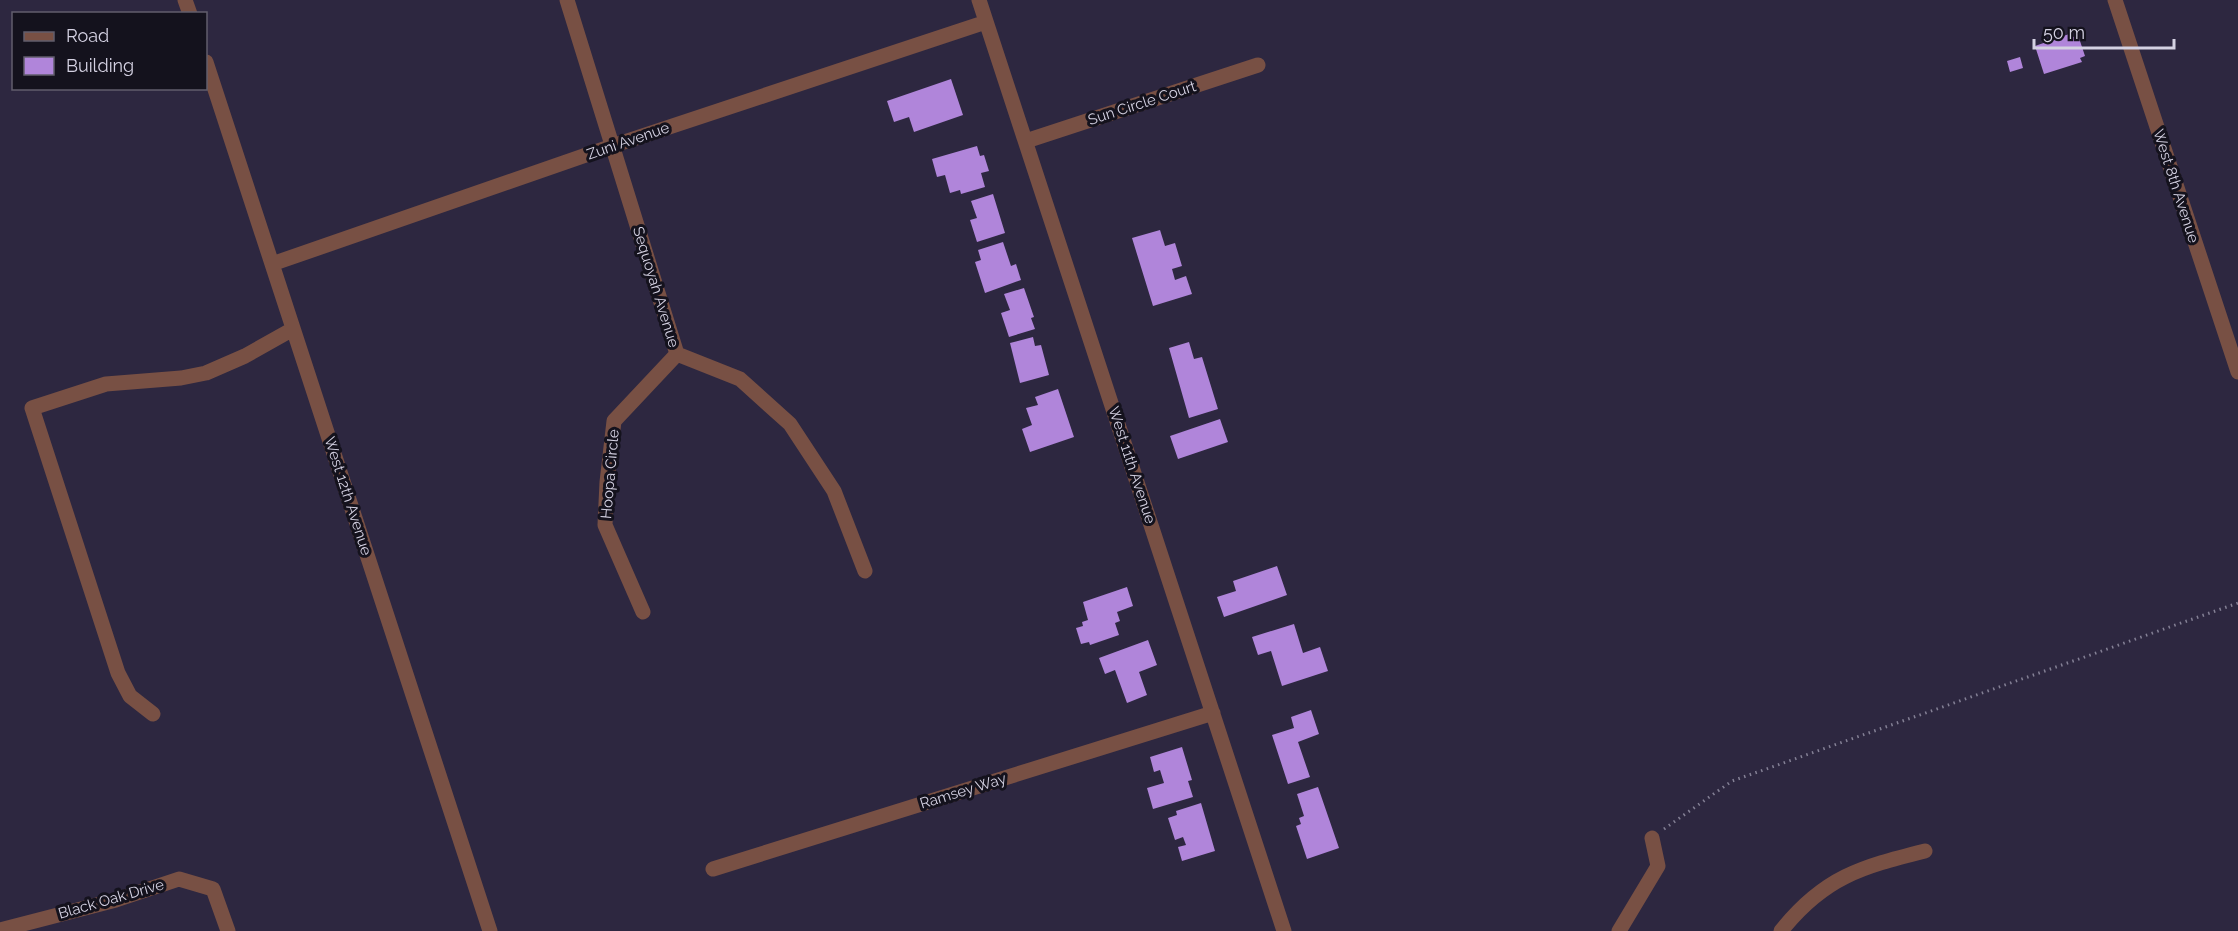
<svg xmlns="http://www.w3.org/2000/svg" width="2238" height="931" font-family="Raleway,sans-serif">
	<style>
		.building { fill: #b085da }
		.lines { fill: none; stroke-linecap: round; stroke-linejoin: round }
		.path { stroke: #848095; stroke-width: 3; stroke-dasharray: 1.5 4.5; stroke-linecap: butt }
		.minor { stroke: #785044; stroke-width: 15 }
		.labels { text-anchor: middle; stroke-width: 6; stroke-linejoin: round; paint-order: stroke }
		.street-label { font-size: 15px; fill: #d4d1e2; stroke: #14121d }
	</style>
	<rect width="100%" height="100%" fill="#2d2740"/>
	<path class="building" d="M2072 33 2073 37 2078 35 2085 56 2080 58 2082 62 2044 74 2035 46Z
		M2020 57 2023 68 2010 72 2007 61Z
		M951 79 963 115 914 132 909 117 894 122 887 101Z
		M977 146 980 156 984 155 989 171 981 173 985 187 961 194 960 190 950 193 945 175 937 177 932 159Z
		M993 194 1005 233 977 242 970 220 977 218 971 201Z
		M1160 230 1165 246 1175 243 1182 266 1172 269 1175 280 1186 276 1192 294 1153 306 1132 238Z
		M1003 242 1011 266 1016 264 1021 280 985 293 975 262 981 260 978 250Z
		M1024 288 1034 317 1031 318 1035 329 1009 337 1001 313 1010 310 1004 294Z
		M1033 337 1035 346 1041 345 1049 375 1020 383 1010 343Z
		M1189 342 1194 359 1202 357 1218 409 1189 418 1169 348Z
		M1058 389 1074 437 1030 452 1022 429 1032 425 1026 408 1038 405 1035 397Z
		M1220 419 1228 442 1178 459 1170 436Z
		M1277 566 1287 595 1224 617 1217 597 1236 591 1233 581Z
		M1127 587 1133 606 1117 612 1120 621 1115 623 1119 635 1090 645 1089 642 1081 644 1076 628 1083 626 1082 622 1088 620 1083 602Z
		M1294 624 1303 653 1320 647 1328 671 1282 686 1271 651 1258 655 1252 637Z
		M1148 640 1157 665 1139 672 1147 695 1127 703 1115 670 1105 674 1099 658Z
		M1311 710 1319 734 1298 742 1310 777 1288 784 1272 735 1294 728 1291 717Z
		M1182 747 1192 780 1188 781 1193 797 1153 809 1147 788 1164 783 1160 770 1154 772 1150 757Z
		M1318 787 1339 848 1307 859 1296 826 1301 824 1299 818 1304 816 1297 794Z
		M1201 803 1215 851 1182 861 1178 847 1186 845 1183 837 1175 840 1168 818 1177 815 1176 811Z"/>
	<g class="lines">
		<path class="path" d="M1664 829 1732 781 2238 603"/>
		<path class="minor" d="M185 0 190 14
			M567 0 677 354 740 379 790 424 834 491 865 571
			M979 0 1284 931
			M2115 0 2238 372
			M206 62 490 931
			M1026 141 1258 65
			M272 264 612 146 986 22
			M643 612 605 525 607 482 614 421 677 354
			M153 714 130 696 118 673 32 408 106 384 181 378 206 373 245 356 293 329
			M713 869 1213 713
			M0 930 116 900 179 879 213 889 228 931
			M1619 931 1658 866 1652 838
			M1781 931C1824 877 1861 867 1925 851"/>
	</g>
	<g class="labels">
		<g class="street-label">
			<text transform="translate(1142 103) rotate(-18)" y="5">Sun Circle Court</text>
			<text transform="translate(628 141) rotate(-19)" y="5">Zuni Avenue</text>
			<text transform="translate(2176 186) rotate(72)" y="5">West 8th Avenue</text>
			<text transform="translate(656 287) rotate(73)" y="5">Sequoyah Avenue</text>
			<text transform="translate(1132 465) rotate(72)" y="5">West 11th Avenue</text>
			<text transform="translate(610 474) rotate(-85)" y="5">Hoopa Circle</text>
			<text transform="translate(348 496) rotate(72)" y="5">West 12th Avenue</text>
			<text transform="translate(963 791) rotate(-17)" y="5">Ramsey Way</text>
			<text transform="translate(111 899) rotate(-16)" y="5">Black Oak Drive</text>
		</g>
	</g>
	<rect x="12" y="12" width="195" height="78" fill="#14121d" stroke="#615e6c" stroke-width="1.5"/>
	<rect x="24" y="32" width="30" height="9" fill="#785044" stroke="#615e6c" stroke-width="1.5"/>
	<text x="66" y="42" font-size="18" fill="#d4d1e2">Road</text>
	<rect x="24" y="57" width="30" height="18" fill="#b085da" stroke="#615e6c" stroke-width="1.5"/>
	<text x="66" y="72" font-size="18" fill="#d4d1e2">Building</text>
	<path d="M2034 39v9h140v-9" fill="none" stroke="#d4d1e2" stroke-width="3"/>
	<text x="2043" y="39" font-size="18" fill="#d4d1e2" stroke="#14121d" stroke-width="4.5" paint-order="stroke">50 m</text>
</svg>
